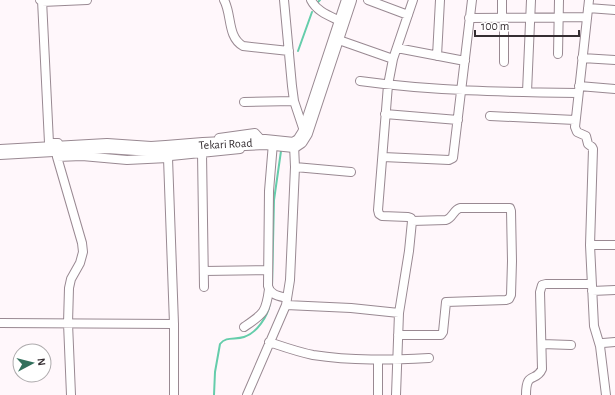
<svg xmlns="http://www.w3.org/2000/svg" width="615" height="395" font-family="'Alegreya Sans',sans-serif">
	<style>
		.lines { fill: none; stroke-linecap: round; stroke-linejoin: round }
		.stream { stroke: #65cdab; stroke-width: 2 }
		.street-casing { stroke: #998992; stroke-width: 10 }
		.highway-casing { stroke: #998992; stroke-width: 16 }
		.street { stroke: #fff; stroke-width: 8 }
		.highway { stroke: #fff; stroke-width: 14 }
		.labels { text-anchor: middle; stroke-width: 3; stroke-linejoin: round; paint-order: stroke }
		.street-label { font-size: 12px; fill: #352e32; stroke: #fff }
	</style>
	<rect width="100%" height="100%" fill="#fff7fb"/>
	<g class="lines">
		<path class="stream" d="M318 2 320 0
			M298 51 312 12
			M272 287 274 200 281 151
			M214 395 215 372 220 344C226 336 235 340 244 337 257 333 268 316 270 303"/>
		<defs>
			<path id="street" d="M40 0 42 2 87 0
				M42 0 49 143H58
				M224 0C232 14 227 37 243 46L289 51
				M284 0 292 86 294 101 304 131
				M311 0C317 12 330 16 342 22
				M368 0 408 15
				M502 0V16L504 17V62
				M589 0 575 127 577 132 586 136 588 144 592 147 593 149 590 245 594 326 600 346
				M588 8 615 10
				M469 18 587 17
				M336 39 393 59
				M397 48 465 61
				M558 54 559 0
				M437 56 440 0
				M582 58 615 60
				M360 81C432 91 505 92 578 93
				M579 86 615 89
				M527 92 531 0
				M244 102 294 101
				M385 114 458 120
				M490 116 575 120
				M219 138 255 133 264 143
				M273 143 269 191 268 286C270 295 279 296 287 298
				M202 153 204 287
				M383 157 449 160 453 158 472 0
				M295 167 351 172
				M590 245H615
				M204 271 268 270
				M592 291 615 290
				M286 305 351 308 399 313
				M0 323 174 324 168 158 171 156 240 149
				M174 324V395
				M244 327C263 314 266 313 269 289
				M398 335H441L443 332 446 302 506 300 509 299 511 295 512 261 511 211 510 208H460C453 210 453 218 446 220L412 221
				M269 342C284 347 298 352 313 355 352 361 390 360 429 358
				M542 344 571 345
				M71 395 68 323 69 288 71 279 80 263 83 252 82 243 57 157 82 156 127 160 168 158
				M247 395 286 305 290 280 295 167 294 145
				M378 395V360
				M396 395 399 313 409 251 412 221 411 218 408 217 382 216 379 214 378 210 388 85 393 59 413 0
				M526 395C526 370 536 383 542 369L540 292 542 285 546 284H591
				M606 395 600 346 603 343 615 342"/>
			<g id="highway">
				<path id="s1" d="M0 152 107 146 151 149 166 148 203 145 265 142 294 145 300 141 305 133 349 0"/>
			</g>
		</defs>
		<use href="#street" class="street-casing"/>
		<use href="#highway" class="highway-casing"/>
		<use href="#street" class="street"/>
		<use href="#highway" class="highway"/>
	</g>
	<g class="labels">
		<g class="street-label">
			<text dy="4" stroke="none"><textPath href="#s1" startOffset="226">Tekari Road</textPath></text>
		</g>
	</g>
	<g transform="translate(32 363) rotate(83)"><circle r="19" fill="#ffffff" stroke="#aeabad"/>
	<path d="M0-3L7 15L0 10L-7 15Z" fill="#32705c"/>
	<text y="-6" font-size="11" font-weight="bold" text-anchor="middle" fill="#352e32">N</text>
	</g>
	<path d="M475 30v6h104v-6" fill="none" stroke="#352e32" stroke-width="2"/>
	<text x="481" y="30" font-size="12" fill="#352e32" stroke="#ffffff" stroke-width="3" paint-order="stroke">100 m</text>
</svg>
